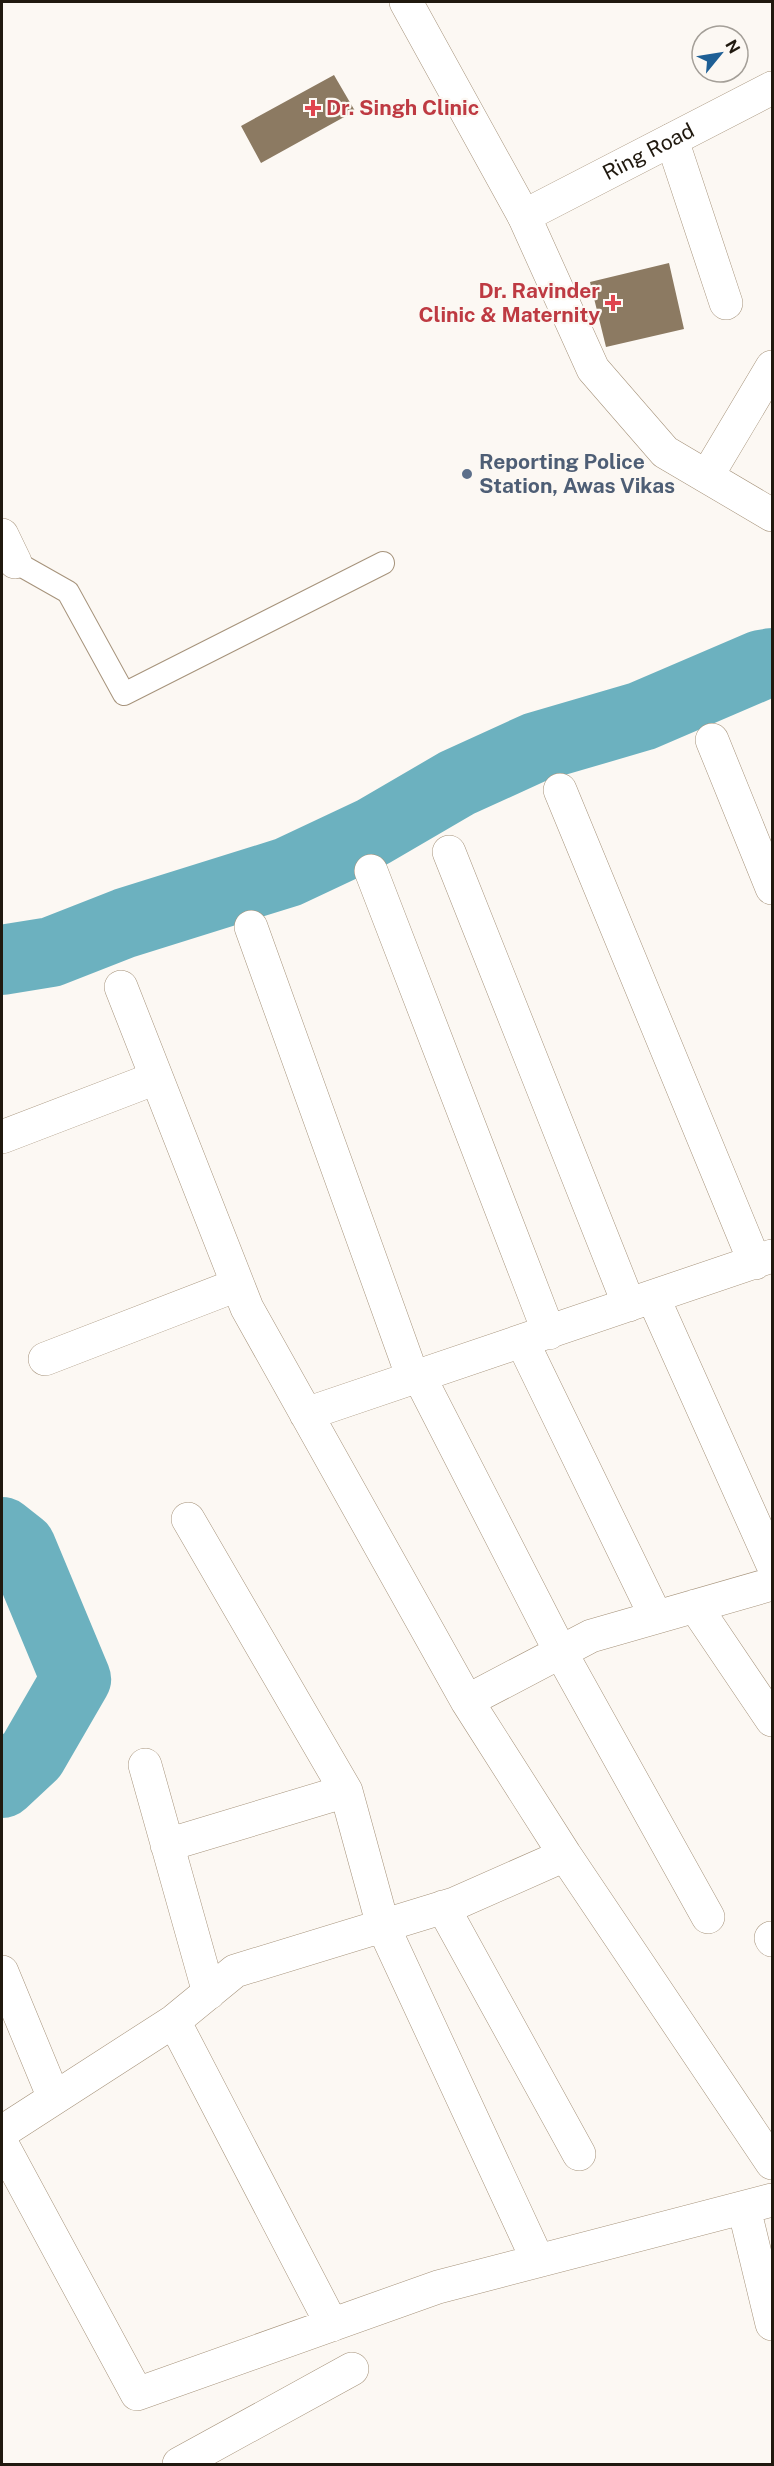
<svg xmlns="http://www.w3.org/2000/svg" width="774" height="2466" font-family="'Public Sans',sans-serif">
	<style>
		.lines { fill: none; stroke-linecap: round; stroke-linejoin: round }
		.river { stroke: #6cb1bf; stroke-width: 70 }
		.building { fill: #8c7a62 }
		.service-casing { stroke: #a6937b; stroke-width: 24 }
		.pedestrian-casing { stroke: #a6937b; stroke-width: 34 }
		.minor-casing { stroke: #a6937b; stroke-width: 34 }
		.tertiary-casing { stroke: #a6937b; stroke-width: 34 }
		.service { stroke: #fff; stroke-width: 22 }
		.pedestrian { stroke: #fff; stroke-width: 33 }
		.minor { stroke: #fff; stroke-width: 33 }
		.tertiary { stroke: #fff; stroke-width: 33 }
		.health-dot { fill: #e0444e; stroke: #fcf8f3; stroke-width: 2 }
		.service-dot { fill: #5c6f8a; stroke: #fcf8f3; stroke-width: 2 }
		.labels { text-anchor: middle; stroke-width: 4.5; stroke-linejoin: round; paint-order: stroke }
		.health-label { font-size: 21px; font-weight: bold; fill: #be3a42; stroke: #fcf8f3; text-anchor: start }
		.street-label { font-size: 21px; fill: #20190f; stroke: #fcf8f3 }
		.service-label { font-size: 21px; font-weight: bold; fill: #4e5e75; stroke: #fcf8f3; text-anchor: start }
	</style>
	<rect width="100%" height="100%" fill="#fcf8f3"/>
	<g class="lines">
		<path class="river" d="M2 960 51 952 125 923 288 872 373 832 457 783 536 747 642 716 761 665 772 663
			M2 1532 21 1547 76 1679 32 1755 2 1783"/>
	</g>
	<path class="building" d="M334 75 355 111 261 163 241 126Z
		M669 263 684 329 606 347 590 282Z"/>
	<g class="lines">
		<defs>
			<path id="service" d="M15 562 68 592 124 694 383 563"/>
			<path id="pedestrian" d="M672 140 726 303
				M707 476 772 367"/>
			<path id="minor" d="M2 535 15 562
				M712 740 772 888
				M560 790 755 1263
				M449 852 629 1305
				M371 871 549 1333
				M251 927 413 1378
				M121 987 247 1308 467 1701 565 1855 772 2163
				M2 1135V1137L156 1078
				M653 1297 772 1563
				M522 1341 656 1617
				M45 1359 237 1285
				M419 1376 560 1651 708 1917
				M306 1414 772 1256
				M188 1519 346 1791 383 1926 538 2261
				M695 1606 772 1720
				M467 1701 591 1636 772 1584
				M145 1765 209 1993
				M167 1845 346 1791
				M443 1907 579 2154
				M771 1938 772 1940
				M2 1972 54 2098
				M174 2021 332 2325
				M2 2132 174 2021 235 1971 454 1904 565 1855
				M2 2144 137 2394 438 2287 772 2200
				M744 2208 772 2324
				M179 2464 352 2369"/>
			<g id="tertiary">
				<path d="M406 2 524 216 593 369 665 452 772 515"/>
				<path id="s1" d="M524 216 772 88"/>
			</g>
		</defs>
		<use href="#service" class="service-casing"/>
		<use href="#pedestrian" class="pedestrian-casing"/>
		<use href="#minor" class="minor-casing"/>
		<use href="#tertiary" class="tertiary-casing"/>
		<use href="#service" class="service"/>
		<use href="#pedestrian" class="pedestrian"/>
		<use href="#minor" class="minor"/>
		<use href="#tertiary" class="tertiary"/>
	</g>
	<g class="health-dot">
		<path d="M310 99h6v6h6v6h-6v6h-6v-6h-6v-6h6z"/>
		<path d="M610 294h6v6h6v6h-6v6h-6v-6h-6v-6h6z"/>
	</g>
	<circle class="service-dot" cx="467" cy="474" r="6"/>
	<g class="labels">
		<g class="health-label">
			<text x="326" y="115">Dr. Singh Clinic</text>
			<text x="600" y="298" text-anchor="end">Dr. Ravinder<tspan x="600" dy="24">Clinic &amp; Maternity</tspan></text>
		</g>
		<g class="street-label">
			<text dy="7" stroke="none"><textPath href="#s1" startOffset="140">Ring Road</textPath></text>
		</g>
		<g class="service-label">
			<text x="479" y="469">Reporting Police<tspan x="479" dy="24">Station, Awas Vikas</tspan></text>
		</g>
	</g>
	<rect width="774" height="2466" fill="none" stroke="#20190f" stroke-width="6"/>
	<g transform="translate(720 54) rotate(60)"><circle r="28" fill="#fcf8f3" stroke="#a49f98" stroke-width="1.5"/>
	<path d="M0-4.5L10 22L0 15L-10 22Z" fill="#1e5f95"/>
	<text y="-9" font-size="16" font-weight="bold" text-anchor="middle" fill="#20190f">N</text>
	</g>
</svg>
